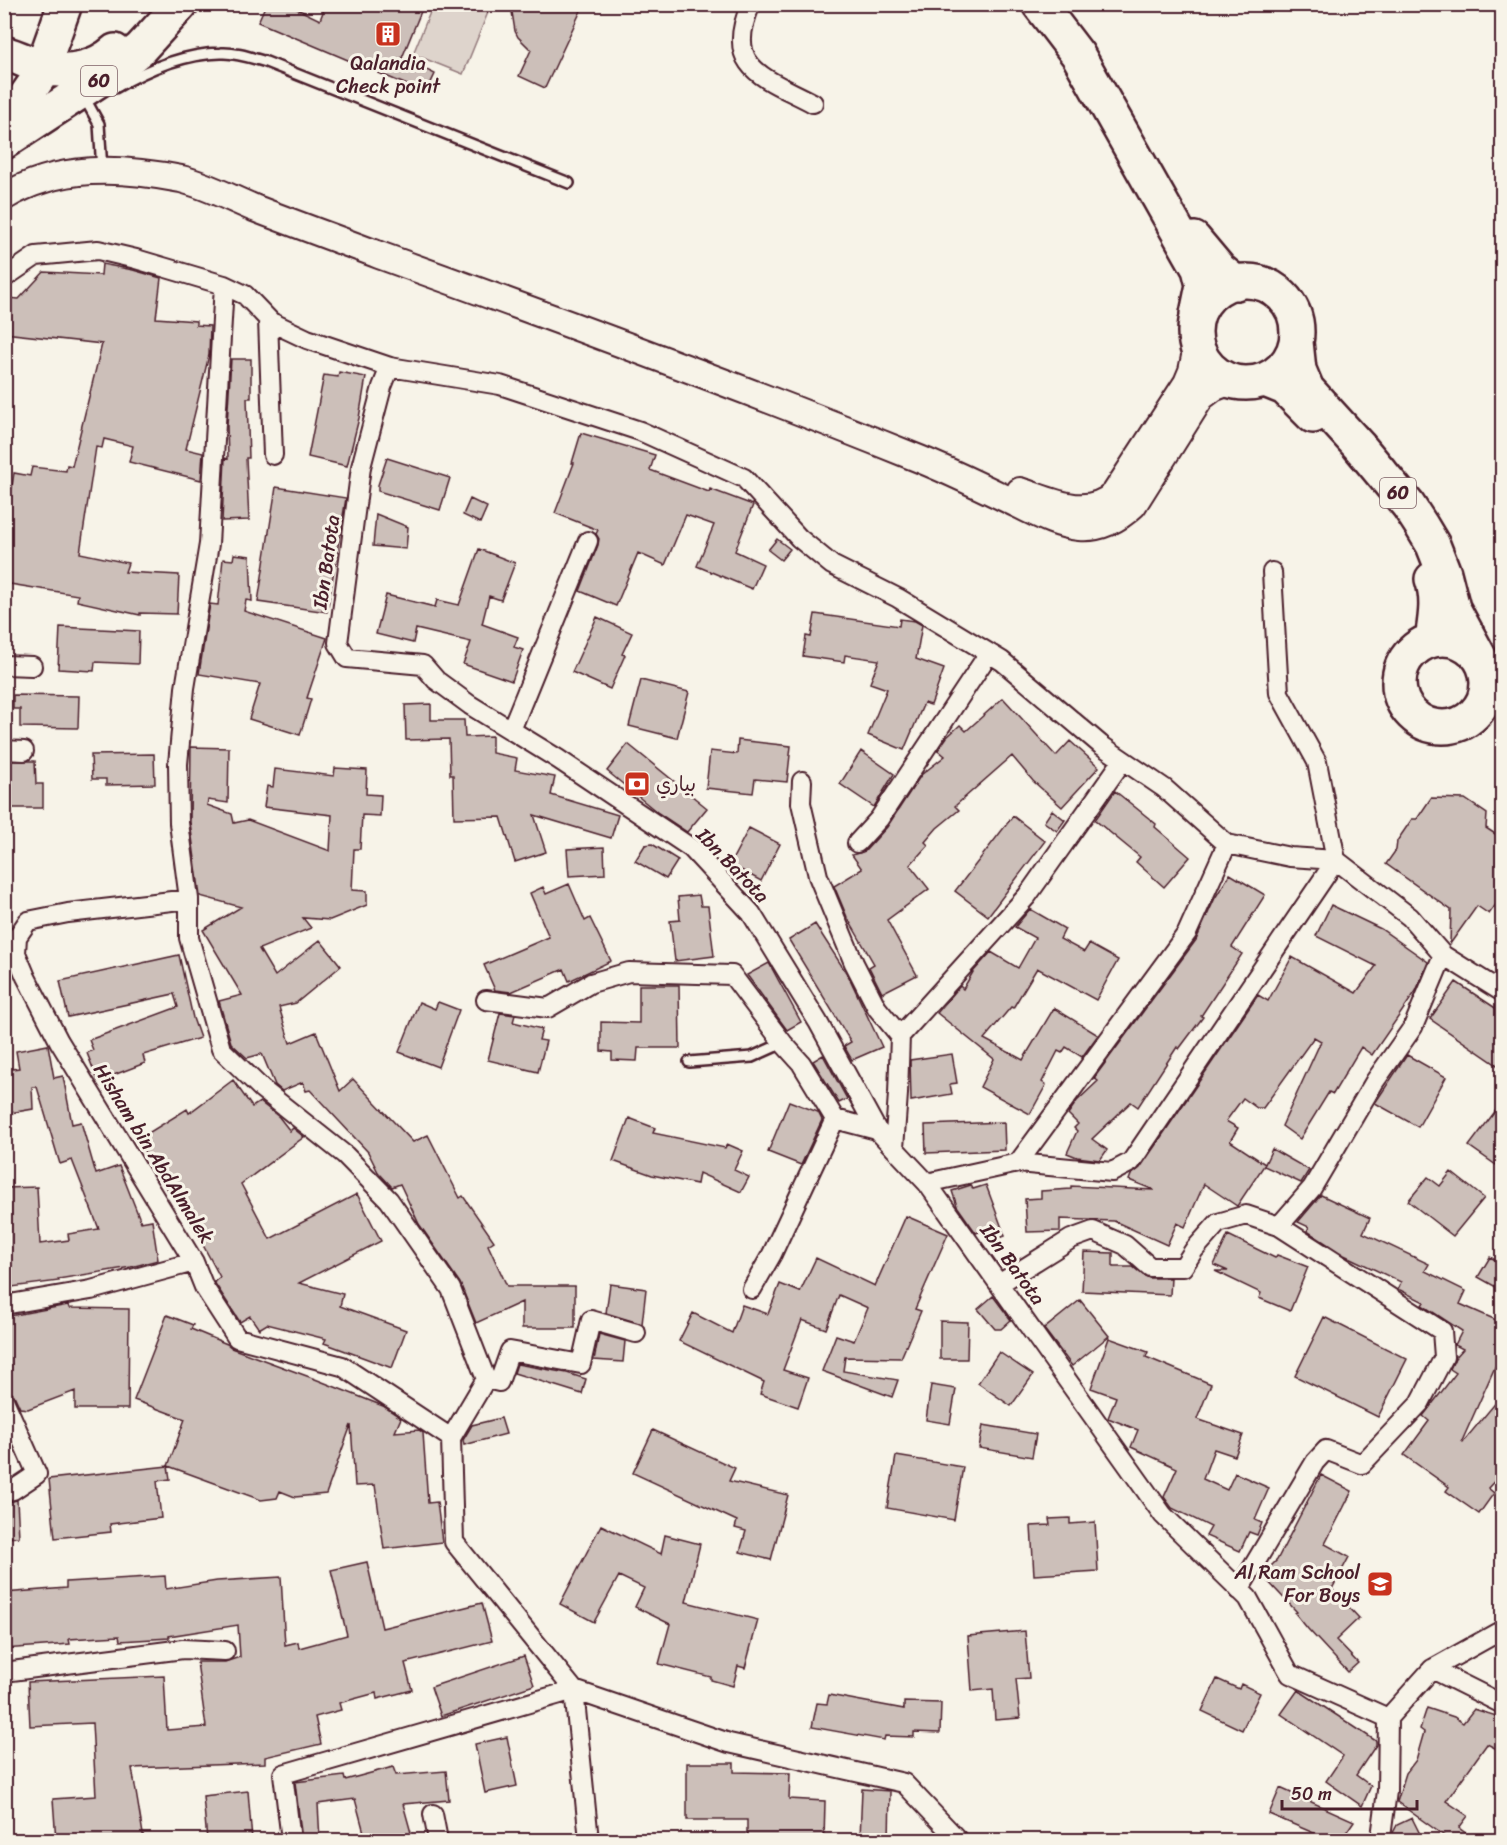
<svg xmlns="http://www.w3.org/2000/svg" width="1507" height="1845" font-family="Sriracha,'Playpen Sans Arabic',sans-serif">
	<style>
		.green { fill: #ded4cc; stroke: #947a7c; stroke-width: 1.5 }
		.building { fill: #ccbfb9; stroke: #4a1f2b; stroke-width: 1.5 }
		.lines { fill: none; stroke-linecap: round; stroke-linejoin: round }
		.lane-casing { stroke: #4a1f2b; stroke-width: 14 }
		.street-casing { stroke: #4a1f2b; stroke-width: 22 }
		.secondary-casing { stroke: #4a1f2b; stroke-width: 30 }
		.highway-casing { stroke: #4a1f2b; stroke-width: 38 }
		.lane { stroke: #f7f3e8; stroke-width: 9 }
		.street { stroke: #f7f3e8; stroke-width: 18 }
		.secondary { stroke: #f7f3e8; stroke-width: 26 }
		.highway { stroke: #f7f3e8; stroke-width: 33 }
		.labels { text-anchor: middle; stroke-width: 6; stroke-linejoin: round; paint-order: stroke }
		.shield { fill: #f7f3e8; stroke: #7e5f64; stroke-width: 1.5 }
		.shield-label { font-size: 18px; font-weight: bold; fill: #4a1f2b }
		.poi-label { font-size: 20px; fill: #4a1f2b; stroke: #f7f3e8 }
		.street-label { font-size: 20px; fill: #4a1f2b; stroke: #f7f3e8 }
	</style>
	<rect width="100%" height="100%" fill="#f7f3e8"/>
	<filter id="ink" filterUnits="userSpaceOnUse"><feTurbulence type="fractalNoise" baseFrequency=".0167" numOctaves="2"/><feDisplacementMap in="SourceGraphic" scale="12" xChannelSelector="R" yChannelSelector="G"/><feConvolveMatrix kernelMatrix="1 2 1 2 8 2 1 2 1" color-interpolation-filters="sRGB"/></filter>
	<g filter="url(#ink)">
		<path class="green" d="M433 5H491L463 74 413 54Z"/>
		<path class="building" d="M266 4H287L320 20 326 4H424L402 58 435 74 426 93 258 22Z
			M513 4H584L545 88 519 76 531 50 518 37 515 31 512 12Z
			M102 264 133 270 161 278 156 318 196 321V325L210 326 209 355 186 449 203 453 201 480 129 462 133 446 104 439 102 448 96 447 80 553 128 563 125 572 179 575 177 614 140 613V615L77 601 78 595 4 583V537L14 473 30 476 32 467 66 471 67 465 72 466 102 344 4 333 7 298 19 299 44 272 101 275Z
			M231 359H251V398H247L249 458H246L249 520 222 521 225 458 228 459 227 425Z
			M339 372 366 377 359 418 347 466 308 457 324 375 338 377Z
			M581 433 655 455 650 470 709 492 710 489 753 505 735 551 763 564 752 589 697 566 714 525 686 515 665 565 638 553 616 606 580 591 598 545 599 539 596 534 598 530 555 513 574 463H572Z
			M387 458 450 478 440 510 378 491V485Z
			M276 487 346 498 327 612 258 602Z
			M470 499 487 507 480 523 463 515Z
			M376 514 408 527 406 549 373 546Z
			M777 539 790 549 781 560 768 550Z
			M479 549 515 563 501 600 489 596 482 624 518 637 514 647 523 650 512 681 463 664 471 642 416 629 413 643 376 634 386 595 435 607 437 600 459 605Z
			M234 554 250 556 252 601 246 600 244 611 327 638 307 698 311 699 300 735 249 719 260 684 199 674 210 604 218 605 223 559 233 560Z
			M815 614 899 626 900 619 915 621 922 625 916 659 944 669 931 705 924 703 904 750 868 735 887 689 870 683 879 660 845 655 844 662 803 656 806 636 811 637Z
			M597 617 632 633 622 654 625 655 610 689 572 672Z
			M60 627 139 631 138 664 95 662 94 671 58 669Z
			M641 680 689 692 677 738 629 726Z
			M13 695 79 696 78 728 20 727V709H13Z
			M1003 698 1056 756 1070 741 1099 767 1062 807 1033 781 1012 756 955 806 959 810 937 828 925 842 928 845 910 865 929 889 887 920 917 975 882 993 869 967 874 964 847 917 834 886 862 869 852 855 865 851 887 827 921 775 945 756 938 750 947 737 960 725 966 731Z
			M431 704V720H464L465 737 492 736V753L517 758 515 770 555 777 551 795 618 815 611 838 534 815 546 852 515 862 501 817 454 818 453 775H450L449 739 406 740 405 705Z
			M738 740 791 746 787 782 755 779 753 793 706 788 710 751 737 754Z
			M628 744 707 808 687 832 657 812 607 771Z
			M191 747 229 748 228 803 208 800 207 805 232 814 234 823 248 820 330 851 332 815 264 807 267 786 273 787 275 769 334 776 335 768 367 770 366 794 381 795 380 816 362 815 360 849H354L352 890 367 891V905L330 920 303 918 311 928 259 949 275 976 320 940 341 966 296 1003 279 1007 290 1043 316 1032 340 1091 353 1079 413 1142 428 1135 460 1198 463 1196 494 1241 488 1245 507 1286H575V1328H522V1302L476 1323 460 1283 419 1224 400 1184 392 1187 378 1172 368 1152 310 1090 306 1091 303 1082 282 1091 275 1085 262 1054 247 1058 231 1043 219 1001 242 995 203 930 241 907 200 896 190 822Z
			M861 751 894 774 874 807 840 784Z
			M154 754 155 784 106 785V779H92L91 755Z
			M4 761H35L36 784H43V808H4Z
			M1115 791 1156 824 1155 827 1190 857 1164 887 1136 862 1140 857 1095 820Z
			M1431 798 1465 799 1487 814 1486 828 1503 839V895L1489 914 1477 906 1450 944 1451 910 1386 864 1396 850 1397 841 1412 819H1417Z
			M1052 810 1065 820 1057 831 1044 822Z
			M1013 816 1045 841 988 916 955 891Z
			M749 828 780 844 761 881 730 864Z
			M652 844 678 860 666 879 635 861 645 845Z
			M604 847 605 874 569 876 567 849Z
			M1230 874 1265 895 1232 947 1242 954 1201 1016 1203 1017 1179 1049 1177 1047 1138 1107 1131 1102 1092 1139 1107 1150 1100 1160 1077 1157 1067 1153 1077 1131 1074 1128 1078 1124 1068 1114 1077 1101 1098 1081 1094 1078 1196 940 1215 898Z
			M569 884 585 921 590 918 611 961 569 981 564 969 511 992 495 990 484 965 549 937 530 893 543 887 546 894Z
			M699 895 701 906H708L714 956 675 961 670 921 680 920 678 897Z
			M1331 905 1381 929 1428 962 1416 991 1372 1055 1361 1047 1333 1094 1329 1092 1300 1139 1282 1126 1321 1041 1314 1037 1263 1108H1257L1243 1098 1226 1121 1238 1128 1230 1141 1265 1164 1237 1206 1204 1184 1185 1227 1177 1223 1167 1245 1114 1221 1060 1219V1231L1027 1232 1025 1199 1041 1198V1191L1071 1189V1186L1154 1190 1129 1180 1131 1175 1140 1168 1258 995 1268 1001 1292 957 1356 993 1376 966 1316 936Z
			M1030 909 1065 929 1060 939 1084 952 1089 944 1118 960 1096 1000 1037 968 1013 1008 1011 1007 984 1039 1023 1060 1054 1008 1098 1035 1082 1057 1066 1047 1062 1053 1058 1051 1042 1082 1046 1085 1030 1114 980 1087 994 1059 937 1013 960 986 963 989 973 972 991 952 1018 968 1035 938 1015 927Z
			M815 924 849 977 882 1047 852 1060 844 1046 851 1042 789 940Z
			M179 955 193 1018 200 1038 143 1055 145 1063 98 1081 87 1053 93 1050 89 1040 178 1007 174 994 68 1017 60 981Z
			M769 963 801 1022 787 1030 747 975Z
			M1456 982 1503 1013V1069L1430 1019Z
			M639 985H679L680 1048H638L637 1061 612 1060V1052L601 1051V1022L639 1023Z
			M419 1002 435 1009 438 1002 459 1010 438 1067 399 1052Z
			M500 1013 515 1015 513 1022 542 1029 539 1040 546 1041 538 1072 488 1060Z
			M48 1045 54 1078 63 1076 72 1124 81 1122 96 1174 119 1166 141 1222 152 1220 158 1260 131 1267 58 1279 59 1281 4 1288V1188L37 1187 40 1244 69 1240 68 1234 99 1229 72 1160 60 1164 37 1087H32L33 1109 4 1114V1070L19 1068 16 1051Z
			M952 1054 957 1083 950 1084 952 1094 911 1101 910 1060Z
			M823 1055 847 1099 839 1103 813 1061Z
			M1407 1055 1446 1077 1418 1127 1375 1103Z
			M233 1080 252 1107 260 1102 279 1117 290 1131 293 1128 304 1137 241 1184 270 1239 357 1194 381 1241 299 1283 343 1294 340 1306 406 1330 392 1368 324 1343 326 1339 267 1324 259 1329 250 1316 240 1322 214 1282 220 1277 174 1191H169L137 1140 187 1109 189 1113Z
			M789 1101 818 1112 822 1120 801 1165 768 1152Z
			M1503 1101V1155L1496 1165 1469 1146Z
			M629 1118 655 1128 653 1133 725 1148 727 1144 743 1151 734 1170 749 1177 741 1192 699 1173 697 1184 652 1175 613 1161Z
			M1004 1122 1005 1150 926 1153 925 1125Z
			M1272 1149 1309 1170 1301 1183 1264 1166Z
			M1451 1172 1484 1198 1453 1236 1408 1201 1428 1177 1440 1186Z
			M971 1185 973 1189 986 1185 1005 1236 988 1242 984 1230 976 1233 957 1206 952 1191Z
			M1321 1195 1370 1218 1363 1233 1429 1264 1425 1271 1466 1291 1460 1304 1503 1323V1349L1462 1441 1463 1442 1503 1394V1472L1488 1488 1494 1493 1479 1514 1446 1491 1449 1487 1404 1455 1429 1421 1423 1416 1456 1373 1450 1369 1455 1358 1463 1349 1455 1345 1462 1331 1422 1305 1424 1302 1398 1289 1401 1282 1344 1255 1307 1231 1309 1227 1298 1222Z
			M906 1216 948 1234 915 1309 921 1311 901 1358 845 1357 843 1371 898 1380 892 1397 822 1371 836 1335 854 1341 868 1308 839 1295 826 1329 802 1320 783 1370 808 1378 798 1407 760 1394 764 1382 679 1341 693 1313 732 1333 742 1305 768 1314 780 1284 800 1292 816 1258 875 1286Z
			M1228 1235 1275 1258 1277 1255 1308 1267 1290 1311 1259 1298 1261 1293 1215 1271H1228L1214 1265Z
			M1084 1252 1113 1253V1267H1133L1143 1275 1149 1278H1171L1170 1295 1082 1291Z
			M1490 1257 1503 1264V1291L1478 1277Z
			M610 1284 646 1289 642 1324 606 1313Z
			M993 1296 1011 1320 1001 1329H995L978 1309Z
			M1080 1300 1109 1336 1072 1366 1044 1329Z
			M68 1305 69 1308 129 1309 128 1409H75V1391L28 1409 20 1408 14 1395 7 1389 4 1385V1317Z
			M167 1315 193 1325 191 1329 227 1344 232 1348H231L315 1379 383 1406 401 1418 395 1432 419 1430 423 1433 428 1503 437 1502 442 1542 384 1549 375 1485 355 1486 351 1425 326 1494 295 1497 280 1491 277 1498 261 1500 168 1466 170 1479 157 1481 161 1518 110 1524 111 1532 55 1538 49 1479 168 1466 185 1419 134 1400Z
			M1324 1317 1407 1359 1378 1417 1295 1376Z
			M940 1321 968 1322 967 1359H940Z
			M599 1334 625 1341 623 1362 594 1360Z
			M1109 1338 1148 1352 1146 1357 1211 1384 1197 1419 1243 1435 1235 1456 1214 1449 1203 1479 1227 1490 1235 1473 1269 1488 1255 1520 1262 1523 1257 1535 1249 1532 1240 1551 1206 1536 1211 1527 1172 1508 1164 1497 1177 1468 1131 1447 1138 1430 1108 1418 1116 1397 1091 1388Z
			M999 1352 1033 1375 1011 1406 978 1383Z
			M517 1364 567 1373 586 1379 582 1394 514 1373Z
			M931 1385 956 1389 950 1424 926 1420Z
			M501 1418 506 1434 464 1445 463 1440 472 1425Z
			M983 1425 1036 1434 1032 1457 979 1448Z
			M653 1430 735 1468 729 1481 788 1495 771 1560 740 1552 746 1531 735 1528 737 1521 633 1473Z
			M896 1456 963 1467 954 1520 887 1508Z
			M1321 1475 1352 1491 1325 1544 1349 1557 1332 1589 1359 1618 1336 1640 1358 1663 1348 1672 1308 1629 1295 1613 1297 1612 1262 1575 1277 1560Z
			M17 1500 19 1537 4 1538V1503Z
			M1070 1518V1524L1095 1522 1098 1571 1034 1575 1031 1526 1050 1525 1049 1519Z
			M601 1525 661 1554 665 1535 700 1544 686 1602 758 1620 745 1668 738 1666 733 1686 711 1680V1677L659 1664 670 1624 635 1607 644 1588 619 1576 594 1622 560 1604Z
			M367 1562 382 1628 482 1603 492 1641 405 1663 412 1690 377 1699 376 1693 339 1703 341 1710 315 1717 321 1744 265 1757V1763L132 1768 144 1840H56L53 1799 96 1796 92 1723 30 1726 28 1682 164 1676 167 1730 206 1727 197 1662H225L240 1657 238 1625 169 1636V1638L120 1641 119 1636 69 1639 70 1644 4 1649V1593L66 1588V1582L165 1576 166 1589 217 1581 281 1577 285 1645 298 1642 299 1648 347 1635 331 1570Z
			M1025 1631 1029 1678 1016 1679 1020 1718 995 1720 993 1689 972 1691 968 1636Z
			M524 1656 534 1685 441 1716 431 1687Z
			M1217 1679 1239 1689 1241 1684 1260 1693 1242 1730 1202 1711Z
			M1298 1690 1376 1741V1745L1356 1775 1371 1786 1362 1806 1326 1781 1343 1756 1281 1714Z
			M829 1695 904 1709V1702L941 1703 940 1733 914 1732V1737L885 1736 884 1740 812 1727 817 1703 827 1704Z
			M1427 1708 1454 1717 1463 1723 1474 1709 1503 1718V1752L1487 1744 1446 1801 1468 1816 1459 1828 1475 1840H1450L1397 1802 1406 1773 1416 1760 1424 1732 1420 1729Z
			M507 1737 517 1786 485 1793 475 1744Z
			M687 1763H734V1772L790 1773 789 1799 825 1801 824 1840H747V1820H687Z
			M393 1767 396 1775 446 1771 449 1800 403 1804 413 1840H366L355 1799 318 1804 320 1840H302L295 1782 344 1776 345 1780Z
			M1280 1788 1354 1821 1341 1840H1330L1269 1814Z
			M862 1789 890 1791 889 1839 860 1838Z
			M248 1791 252 1840H207L203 1796Z
			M1412 1818 1423 1840H1394L1393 1833 1397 1825Z"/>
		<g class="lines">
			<defs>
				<path id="lane" d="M115 88C147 69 183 54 221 53 236 52 252 58 266 62L569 183
					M83 95 99 124 102 170
					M689 1062 752 1057 783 1043"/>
				<path id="street" d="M751 4C722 69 766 78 813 103
					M4 278 36 256 98 250 136 259 224 285 245 295 271 322 307 339 390 367 382 387 361 467 338 643 347 658 423 665 436 680 470 705 558 759 691 848 751 913 818 1022 877 1130 927 1183 1163 1515 1248 1598 1290 1674 1388 1718
					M224 285 209 544 185 688 178 764 179 823 189 899V938L221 1049 262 1089 345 1155 389 1200 451 1289 486 1379 451 1438 454 1542 574 1690 589 1840
					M268 320 273 455
					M390 367 500 385 640 431 744 478 799 538 832 565 898 598 1002 661 1101 745 1164 788 1227 844 1290 857 1336 860 1410 917 1443 955 1502 992
					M4 665 32 666
					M511 730 588 541
					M4 750 24 751
					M802 781 801 803 818 876 854 963 877 1008 900 1036
					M857 843 879 819 989 653
					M189 899 68 913 28 921 17 937 16 953 26 977 59 1041 194 1262 204 1287 237 1338 342 1366 451 1438
					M486 1000 548 1008 591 983 629 972 732 975 783 1043 801 1063 835 1119 877 1130
					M894 1148 898 1094 900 1036 1027 896 1123 760
					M1018 1163 1187 933 1227 844
					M927 1183 1018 1163 1112 1172 1131 1162 1336 860 1317 762 1279 693 1272 572
					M999 1284 1071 1239 1093 1231 1125 1245 1150 1267H1183L1194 1250 1218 1223 1246 1215 1279 1226 1312 1188 1375 1081 1413 1027 1443 955
					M752 1289 772 1254 835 1119
					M4 1305 91 1290 194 1262
					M486 1379 499 1382 510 1351 581 1364 591 1320 636 1333
					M4 1400 37 1474 13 1490 4 1492
					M1239 1590 1315 1462 1326 1450 1362 1464 1420 1403 1444 1357 1442 1331 1279 1226
					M1432 1669 1502 1630
					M4 1672 183 1649 225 1651
					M433 1814 438 1840
					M291 1840 283 1774 574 1690 729 1743 904 1783 958 1840
					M1383 1840 1381 1837 1387 1791 1388 1718 1432 1669 1502 1704"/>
				<path id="secondary" d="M4 197C59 164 120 167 181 179 206 185 230 198 254 208 295 224 337 239 379 255 557 319 736 385 912 456 948 470 982 487 1017 504 1036 513 1057 525 1079 527 1100 529 1118 519 1133 505L1201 397 1213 388 1231 381
					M1020 491C1051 501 1086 520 1114 495L1187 383 1192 371 1197 347"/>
				<path id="highway" d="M1039 4 1078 55 1199 269 1203 285 1197 314
					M4 53C18 57 31 64 44 68 69 74 96 68 115 51
					M4 128 39 77 65 4
					M4 142 111 72 140 49 181 4
					M1194 239 1220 270 1236 283
					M1195 332a51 51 0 1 1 102 0a51 51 0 1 1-102 0Z
					M1296 342 1299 370 1307 389 1359 446 1408 505 1421 525 1433 545 1444 573 1453 608 1480 658
					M1265 380 1285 388 1313 416
					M1399 683a44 44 0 1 1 88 0a44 44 0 1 1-88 0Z
					M1432 640C1435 619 1439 600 1432 579"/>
			</defs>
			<use href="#lane" class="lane-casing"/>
			<use href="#street" class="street-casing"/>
			<use href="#secondary" class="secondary-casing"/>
			<use href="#highway" class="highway-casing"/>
			<use href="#lane" class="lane"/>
			<use href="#street" class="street"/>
			<use href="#secondary" class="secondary"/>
			<use href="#highway" class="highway"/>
		</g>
	</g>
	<defs>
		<symbol id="building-square" viewBox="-11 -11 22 22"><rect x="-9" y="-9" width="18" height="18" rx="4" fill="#c8321e" stroke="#f7f3e8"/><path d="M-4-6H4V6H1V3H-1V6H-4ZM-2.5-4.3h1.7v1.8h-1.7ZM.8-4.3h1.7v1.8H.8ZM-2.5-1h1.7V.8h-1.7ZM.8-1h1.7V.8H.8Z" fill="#fff"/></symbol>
		<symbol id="bank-square" viewBox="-11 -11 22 22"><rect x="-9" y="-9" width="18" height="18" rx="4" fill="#c8321e" stroke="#f7f3e8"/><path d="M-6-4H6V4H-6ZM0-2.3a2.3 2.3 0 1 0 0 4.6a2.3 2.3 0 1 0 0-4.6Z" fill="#fff"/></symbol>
		<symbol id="school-square" viewBox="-11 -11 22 22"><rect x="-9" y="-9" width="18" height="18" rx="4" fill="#c8321e" stroke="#f7f3e8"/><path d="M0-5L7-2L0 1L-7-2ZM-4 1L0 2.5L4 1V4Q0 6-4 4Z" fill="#fff"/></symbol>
	</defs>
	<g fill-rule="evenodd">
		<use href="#building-square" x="373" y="19" width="30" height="30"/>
		<use href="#bank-square" x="622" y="769" width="30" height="30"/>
		<use href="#school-square" x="1365" y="1569" width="30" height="30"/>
	</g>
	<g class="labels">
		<g class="shield">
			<rect x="81" y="66" width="36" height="30" rx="4.5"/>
			<rect x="1380" y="478" width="36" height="30" rx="4.5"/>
		</g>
		<g class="shield-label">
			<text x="99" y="87">60</text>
			<text x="1398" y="499">60</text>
		</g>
		<g class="poi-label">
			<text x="388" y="70">Qalandia<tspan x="388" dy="23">Check point</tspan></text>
			<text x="656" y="791" text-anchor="start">بياري</text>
			<text x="1360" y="1579" text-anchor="end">Al Ram School<tspan x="1360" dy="23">For Boys</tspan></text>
		</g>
		<g class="street-label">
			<text transform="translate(326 562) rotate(-82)" y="7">Ibn Batota</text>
			<text transform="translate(733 865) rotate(46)" y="7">Ibn Batota</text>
			<text transform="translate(154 1153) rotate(58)" y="7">Hisham bin AbdAlmalek</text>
			<text transform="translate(1013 1264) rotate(54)" y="7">Ibn Batota</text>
		</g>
	</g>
	<rect width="1507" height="1845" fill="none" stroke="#f7f3e8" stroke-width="24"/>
	<rect x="12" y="12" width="1483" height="1821" fill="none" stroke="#4a1f2b" stroke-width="2" filter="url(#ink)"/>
	<path d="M1282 1800v9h135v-9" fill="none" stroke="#4a1f2b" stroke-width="3"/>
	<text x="1291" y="1800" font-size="18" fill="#4a1f2b" stroke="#f7f3e8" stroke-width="4.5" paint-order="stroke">50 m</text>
</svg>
